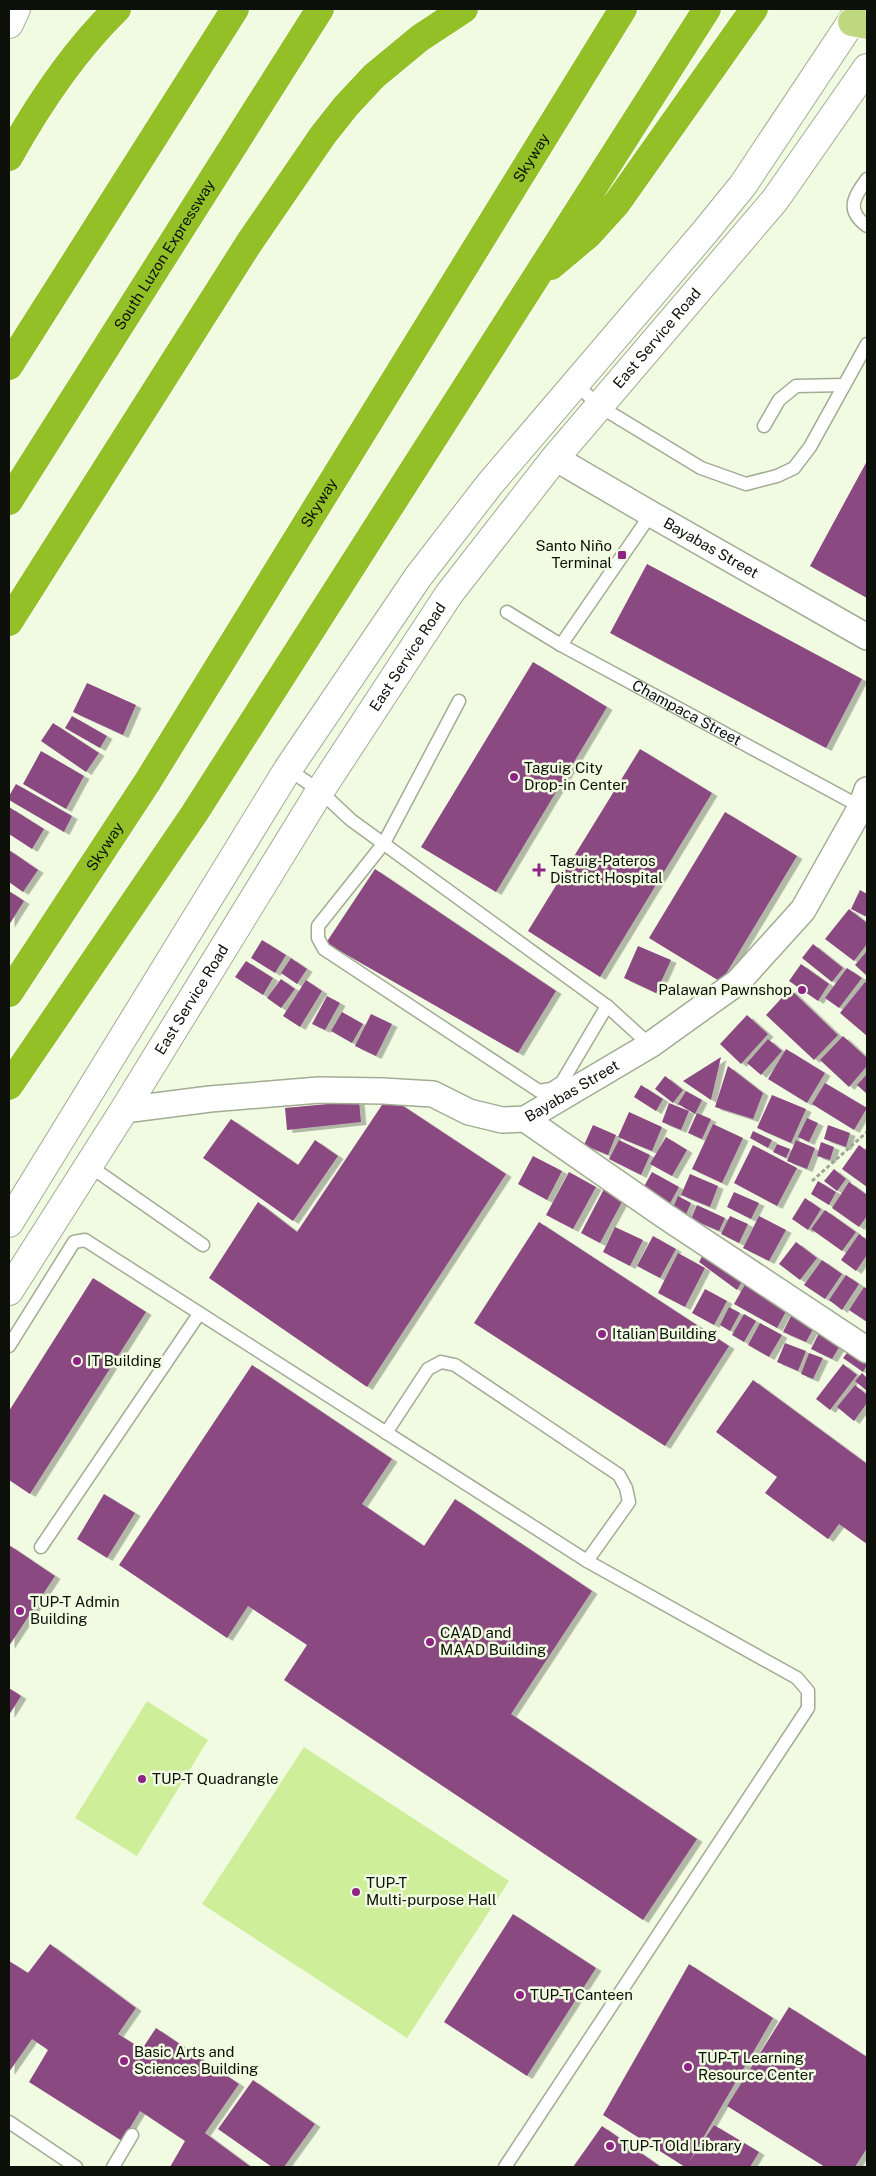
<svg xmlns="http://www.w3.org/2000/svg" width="876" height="2176" font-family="'Public Sans',sans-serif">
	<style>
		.green { fill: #ceee9a }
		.building { fill: #8b4982; filter: url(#shadow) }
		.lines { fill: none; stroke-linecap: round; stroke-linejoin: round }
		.service-casing { stroke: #a2ab94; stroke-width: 15 }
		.minor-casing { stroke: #a2ab94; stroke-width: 28 }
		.secondary-casing { stroke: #a2ab94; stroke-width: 30 }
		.primary-casing { stroke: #fff; stroke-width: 30 }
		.motorway-casing { stroke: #fff; stroke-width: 30 }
		.path { stroke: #9fa694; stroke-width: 3; stroke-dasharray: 4 2.5; stroke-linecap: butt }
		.service { stroke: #fff; stroke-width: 12 }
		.minor { stroke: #fff; stroke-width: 25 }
		.secondary { stroke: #fff; stroke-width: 28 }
		.primary { stroke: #bed97d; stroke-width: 28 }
		.motorway { stroke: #93c027; stroke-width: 28 }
		.poi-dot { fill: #902386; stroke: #f1fbe2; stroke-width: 2 }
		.labels { text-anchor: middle; stroke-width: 5; stroke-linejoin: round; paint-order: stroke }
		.street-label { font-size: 15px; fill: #0c1008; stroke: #f1fbe2 }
		.poi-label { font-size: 15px; fill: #0c1008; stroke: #f1fbe2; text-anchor: start }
	</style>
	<defs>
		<filter id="shadow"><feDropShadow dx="5.5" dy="3" stdDeviation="0" flood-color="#0004"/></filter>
	</defs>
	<rect width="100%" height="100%" fill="#f1fbe2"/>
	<path class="green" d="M147 1701 208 1740 137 1856 75 1818Z
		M304 1747 509 1881 407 2038 202 1904Z"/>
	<path class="building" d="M867 461V598L810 566Z
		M647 564 862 679 826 748 610 633Z
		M533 662 607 707 496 892 421 847Z
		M87 683 136 705 123 735 73 712Z
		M72 716 107 736 100 748 65 728Z
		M53 723 99 753 86 772 41 741Z
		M640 749 712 793 600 977 528 931Z
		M41 751 84 776 66 809 23 784Z
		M16 784 72 816 64 832 9 800V796Z
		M9 807 44 829 32 849 9 834Z
		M725 812 797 856 721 982 649 938Z
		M9 850 38 870 23 892 9 882Z
		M375 869 556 991 518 1053 326 943Z
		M860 890 867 894V917L851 909Z
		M9 891 24 901 9 925Z
		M849 909 867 923V944L854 961 825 939Z
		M262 940 286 955 275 973 251 958Z
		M813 944 843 968 832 982 802 958Z
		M638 946 671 960 656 993 624 978Z
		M867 951V976L855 965Z
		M291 958 307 969 297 984 281 973Z
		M246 961 273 978 263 995 235 977Z
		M801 964 829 984 818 1001 789 981Z
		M847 968 862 978 839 1008 825 998Z
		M281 979 295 989 281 1008 267 998Z
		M306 980 322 991 300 1027 283 1016Z
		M865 982 867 984V1036L840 1013Z
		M790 989 838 1035 814 1060 766 1015Z
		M327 996 340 1003 325 1030 312 1024Z
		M342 1012 363 1024 352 1043 331 1031Z
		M371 1014 392 1024 376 1056 355 1046Z
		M747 1015 768 1034 741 1064 720 1044Z
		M843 1036 867 1058V1066L849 1087 820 1060Z
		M768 1039 782 1051 761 1075 747 1063Z
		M786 1049 825 1073 807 1103 768 1079Z
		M721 1057 711 1100 683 1081Z
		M728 1066 763 1093 753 1119 715 1107Z
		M867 1074V1094L857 1085Z
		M665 1076 683 1090 673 1103 655 1089Z
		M825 1083 867 1108 854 1130 812 1104Z
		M641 1085 663 1099 656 1111 634 1097Z
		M686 1091 702 1100 695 1114 678 1104Z
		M772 1095 806 1109 791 1143 757 1128Z
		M388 1096 506 1174 367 1387 209 1278 258 1202 297 1232Z
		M359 1101 361 1122 287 1130 285 1108Z
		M669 1103 689 1111 681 1130 662 1122Z
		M629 1112 662 1127 652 1151 618 1137Z
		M697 1113 711 1119 702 1139 688 1133Z
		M807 1118 818 1123 809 1142 798 1137Z
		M231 1119 298 1165 315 1140 338 1156 293 1221 203 1158Z
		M713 1124 743 1138 722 1183 692 1169Z
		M593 1125 616 1135 608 1155 584 1145Z
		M828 1125 850 1133 846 1147 824 1139Z
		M753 1131 772 1140 768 1148 750 1138Z
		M666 1137 687 1150 672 1176 650 1164Z
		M619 1140 650 1155 641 1175 609 1159Z
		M796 1140 815 1148 807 1169 787 1161Z
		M821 1142 834 1147 830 1160 817 1156Z
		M777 1144 790 1149 786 1158 773 1152Z
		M753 1145 797 1168 777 1206 734 1183Z
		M859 1145 867 1151V1187L842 1169Z
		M533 1156 562 1171 547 1200 518 1184Z
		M834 1169 846 1179 837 1191 824 1181Z
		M569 1172 596 1187 573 1229 546 1215Z
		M652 1172 679 1187 667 1209 640 1194Z
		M690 1174 718 1186 710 1207 681 1195Z
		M818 1181 836 1192 829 1205 811 1194Z
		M849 1182 867 1195V1216L859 1227 832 1208Z
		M604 1189 623 1200 600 1243 581 1233Z
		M734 1192 759 1203 751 1219 727 1207Z
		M678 1196 691 1203 684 1219 671 1212Z
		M805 1198 821 1209 808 1230 792 1219Z
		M697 1205 725 1218 719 1231 691 1219Z
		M825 1210 856 1232 842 1251 811 1229Z
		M730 1216 748 1224 739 1243 721 1234Z
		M759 1216 786 1230 769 1261 743 1248Z
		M539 1222 729 1346 665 1446 474 1323Z
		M615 1227 643 1240 630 1266 603 1252Z
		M859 1234 867 1240V1255L856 1271 841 1260Z
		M653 1236 676 1249 660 1278 637 1266Z
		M796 1242 817 1258 800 1280 779 1264Z
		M706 1249 747 1273 737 1290 699 1262Z
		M678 1253 705 1268 685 1307 658 1293Z
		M822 1260 842 1274 825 1299 804 1285Z
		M751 1274 790 1304 777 1328 734 1304Z
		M846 1275 859 1284 842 1310 829 1300Z
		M93 1278 146 1312 30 1494 9 1480V1411Z
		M864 1287 867 1289V1322L849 1310Z
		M705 1289 727 1301 714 1325 692 1313Z
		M729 1307 740 1313 730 1331 720 1325Z
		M795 1308 817 1322 806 1342 783 1332Z
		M744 1314 756 1321 744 1342 732 1335Z
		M760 1323 782 1335 769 1357 748 1345Z
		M822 1327 844 1339 832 1359 811 1349Z
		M785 1343 806 1351 798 1371 777 1362Z
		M854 1344 867 1353V1365L863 1372 843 1358Z
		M809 1353 823 1358 813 1379 801 1374Z
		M843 1364 857 1375 830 1410 816 1399Z
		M252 1365 392 1459 362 1504 424 1546 455 1499 592 1591 511 1714 697 1839 643 1920 284 1680 307 1645 248 1606 227 1638 119 1565Z
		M862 1373 867 1378V1391L855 1381Z
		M753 1380 867 1464V1544L839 1524 828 1539 765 1493 777 1477 716 1432Z
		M855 1385 867 1395V1403L854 1421 837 1407Z
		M104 1494 135 1513 107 1558 77 1539Z
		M9 1545 55 1576 9 1646Z
		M9 1688 21 1696 9 1715Z
		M513 1914 596 1968 527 2076 444 2022Z
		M50 1944 136 2008 118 2034 142 2049 156 2028 239 2084 205 2133 251 2167H170L185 2141 140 2111 122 2141 29 2082 48 2050 32 2039 9 2072V1961L28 1973Z
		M689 1964 773 2018 689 2162 714 2125 759 2152 750 2167H685L603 2115Z
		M789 2007 867 2057V2148L855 2167H825L727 2106Z
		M253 2080 315 2124 284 2167H272L218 2129Z
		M602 2126 661 2167H573Z"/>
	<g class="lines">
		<defs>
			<g id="service">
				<path d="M867 179C854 197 845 210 867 226"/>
				<path d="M575 383 599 406 701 468 746 484 777 476 794 468 810 447 867 344"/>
				<path d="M764 426 779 400 796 386 844 385"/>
				<path id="s1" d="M507 612 561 645 861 807"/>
				<path d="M561 645 651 514"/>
				<path d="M459 701 384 843 318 926V938L324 949 539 1091 551 1089 562 1082 607 1006"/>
				<path d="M288 769 320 791 351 820 607 1006 650 1045"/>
				<path d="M88 1165 203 1245"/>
				<path d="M9 1346 74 1242 85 1240 587 1561 797 1678 808 1691V1708L505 2167"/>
				<path d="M386 1433 428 1369 441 1362 455 1365 619 1475 626 1488 629 1502 587 1561"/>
				<path d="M41 1547 199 1314"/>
				<path d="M9 2122 76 2167"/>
				<path d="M113 2167 132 2135"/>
			</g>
			<g id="minor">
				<path id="s2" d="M555 458 651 514 867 637"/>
				<path id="s3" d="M124 1110 210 1099 319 1090 383 1091 433 1094 469 1112 502 1120 525 1119 650 1045 738 982 803 910 861 807 867 790"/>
				<path d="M525 1119 665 1216 867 1350"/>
			</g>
			<g id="secondary">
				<path d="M9 24 16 9"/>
				<path d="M9 1223 288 769 418 577 489 485 704 233 743 185 860 9"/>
				<path id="s4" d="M9 1291 124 1110 320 791 449 594 555 458 775 200 867 68"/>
			</g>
			<path id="primary" d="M852 22 867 25"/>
			<g id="motorway">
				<path d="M9 157C39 103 73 52 117 9"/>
				<path d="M551 266 588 235 617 203 754 9"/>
				<path d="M9 366 235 9"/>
				<path id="s5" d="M9 501 320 9"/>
				<path d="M9 622 249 243 323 135 346 106 374 76 420 38 464 9"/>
				<path id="s6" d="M9 993 148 781 623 9"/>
				<path d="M9 1086 194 814 707 9"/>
			</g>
		</defs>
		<use href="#service" class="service-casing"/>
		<use href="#minor" class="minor-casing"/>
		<use href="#secondary" class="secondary-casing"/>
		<use href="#primary" class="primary-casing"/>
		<use href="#motorway" class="motorway-casing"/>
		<path class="path" d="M812 1181 867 1132"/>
		<use href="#service" class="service"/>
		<use href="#minor" class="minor"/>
		<use href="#secondary" class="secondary"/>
		<use href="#primary" class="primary"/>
		<use href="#motorway" class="motorway"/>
	</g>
	<g class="poi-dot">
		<rect x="617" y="550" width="10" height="10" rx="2.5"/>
		<circle cx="514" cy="777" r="5"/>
		<path d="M536.5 862.5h5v5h5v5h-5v5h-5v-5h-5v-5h5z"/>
		<circle cx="802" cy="990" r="5"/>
		<circle cx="602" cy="1334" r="5"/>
		<circle cx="77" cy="1361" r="5"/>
		<circle cx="20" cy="1611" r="5"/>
		<circle cx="430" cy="1642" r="5"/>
		<circle cx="142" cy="1779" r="5"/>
		<circle cx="356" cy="1892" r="5"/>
		<circle cx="520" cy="1995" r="5"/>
		<circle cx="124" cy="2061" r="5"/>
		<circle cx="688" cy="2067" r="5"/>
		<circle cx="610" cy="2146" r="5"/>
	</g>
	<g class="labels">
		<g class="street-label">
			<text dy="5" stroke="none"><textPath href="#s6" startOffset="985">Skyway</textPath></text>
			<text dy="5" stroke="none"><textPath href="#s5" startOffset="291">South Luzon Expressway</textPath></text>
			<text dy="5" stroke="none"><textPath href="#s4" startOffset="1154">East Service Road</textPath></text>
			<text dy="5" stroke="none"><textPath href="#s6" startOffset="580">Skyway</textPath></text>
			<text dy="5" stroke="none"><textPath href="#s2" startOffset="180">Bayabas Street</textPath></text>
			<text dy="5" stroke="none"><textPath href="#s4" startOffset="749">East Service Road</textPath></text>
			<text dy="5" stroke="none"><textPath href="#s1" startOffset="206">Champaca Street</textPath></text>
			<text dy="5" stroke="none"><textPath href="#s6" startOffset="175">Skyway</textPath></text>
			<text dy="5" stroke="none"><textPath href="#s4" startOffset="344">East Service Road</textPath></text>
			<text dy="5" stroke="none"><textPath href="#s3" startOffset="462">Bayabas Street</textPath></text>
		</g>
		<g class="poi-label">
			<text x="612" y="551" text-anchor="end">Santo Niño<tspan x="612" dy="17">Terminal</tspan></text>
			<text x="524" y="773">Taguig City<tspan x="524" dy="17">Drop-in Center</tspan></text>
			<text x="550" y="866">Taguig-Pateros<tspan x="550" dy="17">District Hospital</tspan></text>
			<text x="792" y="995" text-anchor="end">Palawan Pawnshop</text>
			<text x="612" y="1339">Italian Building</text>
			<text x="87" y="1366">IT Building</text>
			<text x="30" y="1607">TUP-T Admin<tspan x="30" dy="17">Building</tspan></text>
			<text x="440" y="1638">CAAD and<tspan x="440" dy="17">MAAD Building</tspan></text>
			<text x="152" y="1784">TUP-T Quadrangle</text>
			<text x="366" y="1888">TUP-T<tspan x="366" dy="17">Multi-purpose Hall</tspan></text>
			<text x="530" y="2000">TUP-T Canteen</text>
			<text x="134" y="2057">Basic Arts and<tspan x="134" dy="17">Sciences Building</tspan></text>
			<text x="698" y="2063">TUP-T Learning<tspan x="698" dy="17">Resource Center</tspan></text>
			<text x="620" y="2151">TUP-T Old Library</text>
		</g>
	</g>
	<rect width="876" height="2176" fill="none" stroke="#0c1008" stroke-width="20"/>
</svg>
